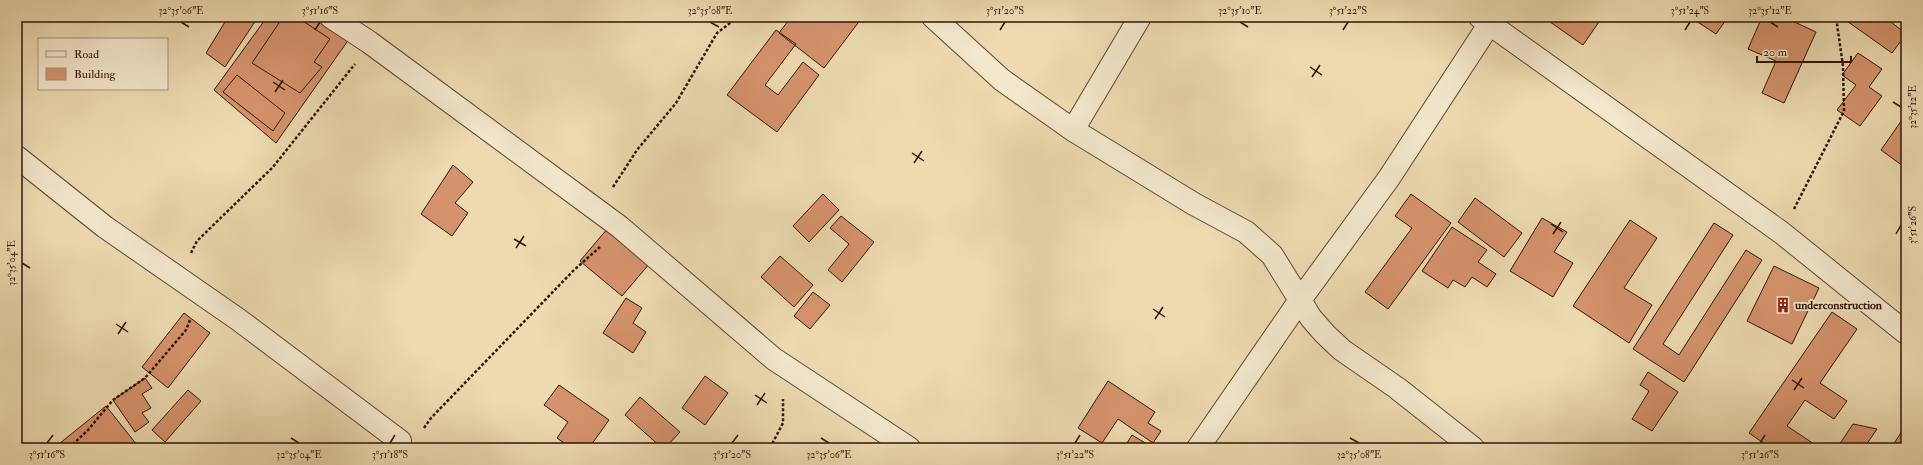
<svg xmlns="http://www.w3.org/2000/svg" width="1923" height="465" font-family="'IM FELL Double Pica',serif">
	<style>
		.building { fill: #d5936d; stroke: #2f1408 }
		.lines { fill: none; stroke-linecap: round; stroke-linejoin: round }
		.street-casing { stroke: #5e4632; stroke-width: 24 }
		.path { stroke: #2f1408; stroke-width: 2.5; stroke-dasharray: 3 2; stroke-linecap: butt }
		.street { stroke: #f3e7cc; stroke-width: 22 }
		.ticks { fill: none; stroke: #2f1408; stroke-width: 1.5 }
		.labels { text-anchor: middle; stroke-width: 3.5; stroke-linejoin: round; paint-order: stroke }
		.poi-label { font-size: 12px; font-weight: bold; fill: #2f1408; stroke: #f3e7cc; text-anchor: start }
		.neatline { fill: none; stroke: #2f1408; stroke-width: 1.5 }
		.ticks-label { font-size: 10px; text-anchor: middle; fill: #2f1408 }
	</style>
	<rect width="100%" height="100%" fill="#eddab1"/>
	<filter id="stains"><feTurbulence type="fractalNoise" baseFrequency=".005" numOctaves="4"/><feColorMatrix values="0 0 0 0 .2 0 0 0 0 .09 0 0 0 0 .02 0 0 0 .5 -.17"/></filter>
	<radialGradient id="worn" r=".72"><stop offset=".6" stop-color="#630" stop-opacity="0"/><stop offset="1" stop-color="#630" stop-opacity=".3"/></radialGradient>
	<path class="building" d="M228 17H258L225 67 206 53Z
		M267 17H353L361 22 276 143 214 90Z
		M283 17H297L330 39 314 62 322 67 300 93 252 63Z
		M791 17H859L861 19 824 68 779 33Z
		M1543 17H1599L1601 19 1583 45Z
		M1690 17H1728L1716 34Z
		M1762 17H1784L1816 32 1784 103 1762 93 1776 61 1748 49Z
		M1845 17H1885L1906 34 1892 53 1844 19Z
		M776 30 796 44 765 85 778 95 803 62 819 75 777 132 727 95Z
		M1858 53 1882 69 1869 87 1882 96 1860 126 1837 110 1856 85 1842 75Z
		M237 75 285 113 273 131 223 92Z
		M1906 114V162L1903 166 1881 150Z
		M453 165 473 182 455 203 468 213 452 236 421 214Z
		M823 194 839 210 809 242 793 226Z
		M1411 194 1451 223 1388 309 1365 292 1412 228 1395 216Z
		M1475 198 1522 233 1504 257 1458 222Z
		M841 216 874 242 842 282 828 270 849 244 830 228Z
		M1542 218 1567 232 1554 252 1573 263 1553 297 1510 271Z
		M1630 220 1657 238 1624 288 1652 305 1629 343 1573 306Z
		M1714 223 1733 235 1663 344 1679 355 1746 250 1762 260 1684 382 1633 349Z
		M1452 227 1487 250 1478 262 1496 274 1487 287 1472 277 1465 287 1453 280 1448 288 1422 271Z
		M608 228 650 263 622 296 580 261Z
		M780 256 813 285 794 307 761 277Z
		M1774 266 1819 288 1792 344 1747 321Z
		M813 292 830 305 810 329 794 316Z
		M626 298 642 308 633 323 646 332 633 353 603 333Z
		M1832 312 1857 329 1820 383 1847 401 1834 419 1805 400 1787 426 1817 446 1816 448H1771L1749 433Z
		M184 313 210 333 168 388 142 367Z
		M1648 372 1678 392 1652 431 1632 419 1649 391 1640 385Z
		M705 376 728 393 705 425 682 408Z
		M145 378 152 388 142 394 151 408 142 413 149 422 135 432 113 400Z
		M1108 381 1155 412 1148 423 1161 431 1153 443 1118 419 1102 443 1078 428Z
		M559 385 609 420 589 448H571L557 438 568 422 544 405Z
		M188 390 201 401 165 442 152 430Z
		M640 397 680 432 665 448H662L625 415Z
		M106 406 137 445 135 448H54Z
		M1853 424 1877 429 1864 448H1837Z
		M1904 428 1906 429V448H1891Z
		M1132 435 1152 447V448H1124Z"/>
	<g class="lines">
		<defs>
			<path id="street" d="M331 17 369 42 620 227 774 359 909 448
				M933 17 1002 80 1073 130 1194 204 1246 232 1272 255 1311 318 1325 334 1342 350 1397 388 1473 448
				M1480 17 1782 233 1906 333
				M1073 130 1140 17
				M17 157 105 227 239 320 400 441
				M1198 448 1300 300 1389 178 1494 17"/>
		</defs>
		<use href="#street" class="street-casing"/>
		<path class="path" d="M613 187 637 150 676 103 717 33 738 17
			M1794 209 1844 111 1843 66 1836 17
			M191 253 197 241 273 167 355 64
			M424 428 431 418 574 270 600 247
			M69 448 88 430 113 400 145 378 186 330 190 320
			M770 448 783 423V399"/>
		<use href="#street" class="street"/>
	</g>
	<path class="ticks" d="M181 22 189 27M710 22 719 27M1240 22 1248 27M1770 22 1778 27M315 30 320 22M1000 30 1005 22M1343 30 1348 22M1685 30 1690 22M1310 67 1322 75M1312 77 1320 65M273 82 285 90M275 92 283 80M1893 102 1901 107M912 153 924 161M914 163 922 151M1551 224 1563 232M1553 234 1561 222M1896 234 1901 225M514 239 526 246M516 248 524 236M22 263 30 268M1153 309 1165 317M1155 319 1163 307M116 324 128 332M118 334 126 322M1792 380 1804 388M1794 390 1802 378M755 395 767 403M757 405 765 393M291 438 299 443M821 438 829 443M1350 438 1359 443M47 443 53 435M390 443 395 435M732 443 738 435M1075 443 1080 435M1760 443 1765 435"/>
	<defs>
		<symbol id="building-bare" viewBox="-9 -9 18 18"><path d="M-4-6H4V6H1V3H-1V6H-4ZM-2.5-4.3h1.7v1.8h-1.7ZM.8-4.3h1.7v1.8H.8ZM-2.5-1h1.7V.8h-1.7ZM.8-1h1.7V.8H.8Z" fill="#8f2418" stroke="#f3e7cc" stroke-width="2.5" paint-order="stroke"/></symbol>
	</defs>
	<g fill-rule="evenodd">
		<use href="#building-bare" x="1772" y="294" width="22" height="22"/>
	</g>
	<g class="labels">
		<g class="poi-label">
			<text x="1795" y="309">underconstruction</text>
		</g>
	</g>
	<rect width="1923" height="465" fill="none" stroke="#eddab1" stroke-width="44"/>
	<rect x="38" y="38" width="130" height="52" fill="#f3e7cc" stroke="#a5937e"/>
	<rect x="46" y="51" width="20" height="6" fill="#f3e7cc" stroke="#a5937e"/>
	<text x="74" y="58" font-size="12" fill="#2f1408">Road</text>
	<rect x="46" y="68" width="20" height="12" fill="#d5936d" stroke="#a5937e"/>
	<text x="74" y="78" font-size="12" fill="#2f1408">Building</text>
	<path d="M1757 56v6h94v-6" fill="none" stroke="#2f1408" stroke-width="2"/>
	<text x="1763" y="56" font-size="12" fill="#2f1408" stroke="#f3e7cc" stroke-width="3" paint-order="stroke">20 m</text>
	<rect x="22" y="22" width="1879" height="421" class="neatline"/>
	<g class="ticks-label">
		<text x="181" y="14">32°35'06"E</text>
		<text x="320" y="14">3°51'16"S</text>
		<text x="710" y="14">32°35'08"E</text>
		<text x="1005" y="14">3°51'20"S</text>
		<text x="1240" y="14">32°35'10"E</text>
		<text x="1348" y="14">3°51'22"S</text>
		<text x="1690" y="14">3°51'24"S</text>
		<text x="1770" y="14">32°35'12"E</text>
		<text transform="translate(1912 107) rotate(-90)" y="4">32°35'12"E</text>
		<text transform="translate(1912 225) rotate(-90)" y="4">3°51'26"S</text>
		<text transform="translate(11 263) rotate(-90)" y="4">32°35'04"E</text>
		<text x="47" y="458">3°51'16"S</text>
		<text x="299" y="458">32°35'04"E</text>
		<text x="390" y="458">3°51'18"S</text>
		<text x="732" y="458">3°51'20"S</text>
		<text x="829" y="458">32°35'06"E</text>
		<text x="1075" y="458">3°51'22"S</text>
		<text x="1359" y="458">32°35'08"E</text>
		<text x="1760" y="458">3°51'26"S</text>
	</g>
	<rect width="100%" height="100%" filter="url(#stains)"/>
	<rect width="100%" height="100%" fill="url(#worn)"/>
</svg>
